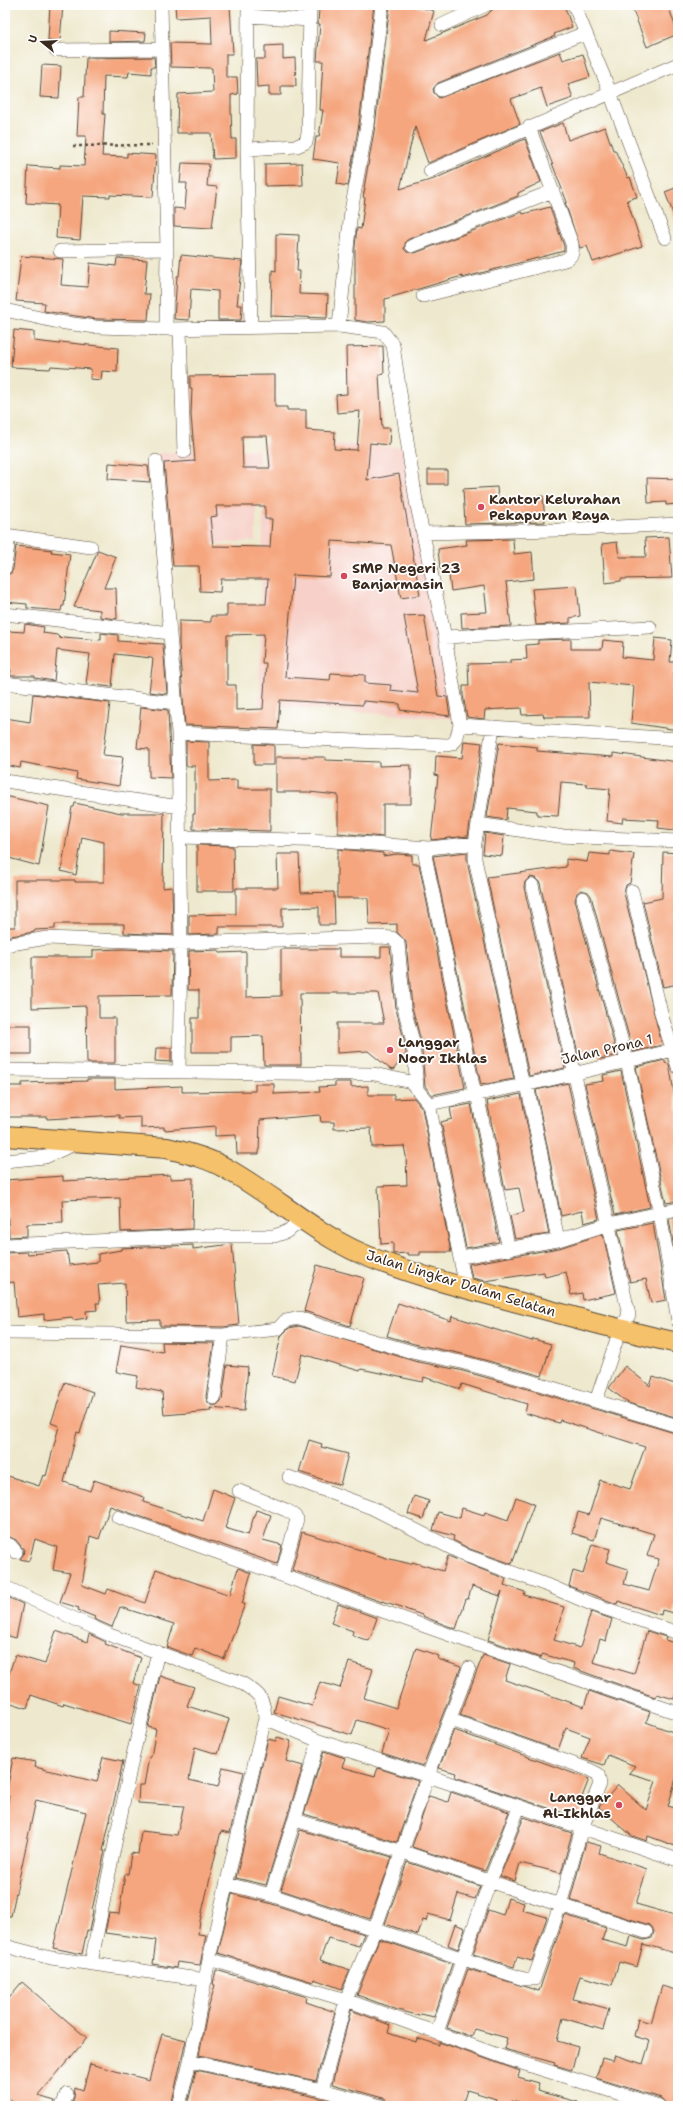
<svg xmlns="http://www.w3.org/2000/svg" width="683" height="2111" font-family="'Shantell Sans',sans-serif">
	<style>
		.built { fill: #f7d1c9 }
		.building { fill: #f5a67e; fill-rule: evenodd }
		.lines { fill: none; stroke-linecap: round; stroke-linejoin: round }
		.minor-casing { stroke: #564738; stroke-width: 14 }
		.primary-casing { stroke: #564738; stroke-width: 22 }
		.path { stroke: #564738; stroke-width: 2.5; stroke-dasharray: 3 3; stroke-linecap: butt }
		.minor { stroke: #fff; stroke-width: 13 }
		.primary { stroke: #f5c16b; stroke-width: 20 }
		.poi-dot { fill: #d1495b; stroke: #fff; stroke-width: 1.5 }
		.labels { text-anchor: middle; stroke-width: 3.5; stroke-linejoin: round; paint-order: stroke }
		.poi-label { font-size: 14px; font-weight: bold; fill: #3b2a1e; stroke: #fff; text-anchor: start }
		.street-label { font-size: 14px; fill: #3b2a1e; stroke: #fff }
	</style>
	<rect width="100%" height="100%" fill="#fff"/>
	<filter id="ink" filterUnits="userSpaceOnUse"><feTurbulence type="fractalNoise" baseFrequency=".025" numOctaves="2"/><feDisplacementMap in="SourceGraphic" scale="8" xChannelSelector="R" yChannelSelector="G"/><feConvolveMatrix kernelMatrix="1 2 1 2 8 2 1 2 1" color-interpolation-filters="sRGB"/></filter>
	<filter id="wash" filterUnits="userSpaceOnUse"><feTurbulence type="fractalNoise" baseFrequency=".012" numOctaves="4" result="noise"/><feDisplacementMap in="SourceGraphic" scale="16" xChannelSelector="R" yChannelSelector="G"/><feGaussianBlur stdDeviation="0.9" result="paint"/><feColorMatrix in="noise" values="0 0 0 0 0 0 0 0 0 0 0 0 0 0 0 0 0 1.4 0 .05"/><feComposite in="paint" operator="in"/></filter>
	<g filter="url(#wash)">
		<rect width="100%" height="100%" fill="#eee9ce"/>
		<path class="built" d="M265 442 402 447 454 719 259 705Z
			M259 449 255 541 165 547 158 453Z"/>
		<g id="blocks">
			<path class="building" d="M50 5H63L60 41 48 40Z
				M175 5H230L233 54H226V77H237L238 94 231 95V110L232 139H236V158L213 159 211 133H177L178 94 213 92 212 68 171 67 170 43 212 44 211 16 176 18Z
				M324 5H374L359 124 348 186 337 184 340 163 313 159 316 137H319L323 110H320L323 61H317L320 24H318L319 8 323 9Z
				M390 5H413L434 11 426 40 487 15 493 9 503 5H564L572 27 554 34 555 36 438 83 433 89 434 93 439 98 560 52 563 60 583 54 590 77 568 84 573 98 547 107 541 88 511 99 520 124 428 163 415 127 400 189 434 179 525 139 541 182 518 193V196L409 239 406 241 404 249 407 252 415 253 522 212 523 214 550 207 564 246V251L462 278V276L385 299V321L367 322 355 320V246L357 228 361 229 365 198 363 197 365 188H364L375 126Z
				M631 5H668L678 34 647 47Z
				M109 31 146 33 145 41 109 42Z
				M283 45V59L295 58 296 86H281V95H269V86L257 87 256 59H265V46Z
				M154 57 155 67H151V74L129 72 128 77 104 76 103 114H105L102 156 127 157V153L156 155 153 197 110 195V197L83 196 80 240 56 238 58 205 26 203 28 166 60 168V165L84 166 86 136H77L79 97H84L86 58Z
				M42 65 61 66 59 98 40 97Z
				M563 123 568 140 605 127 613 150H615L628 178 630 177 637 197 627 200 642 246 593 262 587 246 580 248 565 202H567L540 132Z
				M182 163 209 164 207 186 217 187 212 228 174 226V208L185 209 187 183H180Z
				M302 163 303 185 265 186V164Z
				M678 187V224H677L665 192Z
				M276 234 299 235 297 271H300L299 294 328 295 327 318 271 316 272 270 276 271Z
				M181 255 242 261 237 305H242L241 320H218V291L191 289 189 320 174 319 177 276H179Z
				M21 256 63 259 61 285 88 287 90 263 116 266 117 258 147 260 144 294H150L148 320 97 319 69 315 44 311 45 303 16 301Z
				M14 330 34 332V341L60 344V342L118 348 117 372 102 371 101 380 90 379 91 369 51 366 50 369 11 367Z
				M383 346 384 374 379 375 382 428H390L389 445 370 443 367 480 399 474 420 595 401 598 391 545 332 541 330 577 293 575 285 677 330 680 331 673 365 675V683L391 685 390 690 418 693 404 616 424 615 438 696 447 697 450 716 400 710V704L363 701V705L280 700 278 729 185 725 179 644V621L211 622V616H227V604H266L268 579H221L220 592 200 591 199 566H173L164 463 195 461 191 415 192 388H190V376L275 375V407H287V410H306V430L335 432 334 449 357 450 360 411 337 413 336 395 347 394 346 347ZM242 436H267L270 468H243ZM216 506H265V519H272L270 547 213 546 210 517 217 516ZM264 634 262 663H266L263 709 236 710V685H227V635Z
				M109 463 148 466 150 482 108 479Z
				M428 470H447V484H428Z
				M647 478 678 479V504L666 505V502L648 503Z
				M497 487 498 500 543 496 545 522 465 524 463 489Z
				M669 537 672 578 621 579V581L605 583 602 544 617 542 619 557H646L645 538Z
				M513 539 514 554 532 552 534 579 506 582 511 626 462 628 461 613 487 612 484 586 451 591 448 568 440 569 438 549 467 545 466 540Z
				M16 546 52 550 51 552 70 554 64 606H62L61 611 27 608V604L5 602V576L11 573 13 569Z
				M98 550 116 557 104 588H116L117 619 100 617V610L74 607Z
				M577 586 580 616 570 618V623L536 625 532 589Z
				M25 624 44 627 43 633 57 635 61 639 63 637 101 640V633L118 635V641L163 644 167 694 149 692 153 659 151 658 115 654 112 687 86 684 90 654 57 650 54 681 35 678V676H10L11 670 5 669V649L8 631 24 632Z
				M655 638 672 640 670 662H676L674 675H678V730L631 723 634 686 589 682 590 717H544L543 714 522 715 521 708 485 710 484 719 467 717 463 695V686H469L468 664 510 663V660L527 659 526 645 538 644V640L571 639V649H602L603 640 623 642 622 657 653 660Z
				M33 694 110 703 103 755 123 757 119 786 76 779 77 773 21 762 20 768 5 765V718L30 722Z
				M141 707 168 710 171 778 149 777V749L137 748Z
				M186 741 209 742V781L237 780V789H270V831L193 829V814H195V766H186Z
				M464 741 482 743 468 836 431 840 438 776 435 775 436 756 462 758Z
				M499 743 537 747V751L613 757V753L678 762V803L675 830 658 828 659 820 623 818 622 823 607 821 610 789 587 787V784L561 782 558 816 537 815V811L507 808 506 820 487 817Z
				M254 744 274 745V765H254Z
				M276 757H325V760L379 762V766L411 765V804H383V837L338 833V795L309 792H276Z
				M5 796 49 806 39 866 5 857Z
				M75 803 121 813H164L163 888 172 887 173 935 124 933V924H55V929L35 930 34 932 5 937V927H15V880H75V882H104V842L82 837 76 875 61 871 72 807H74Z
				M485 833 504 836 502 856 483 854Z
				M197 845 233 846 234 891H197Z
				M338 849 383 853V856L397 854 412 855V864H419L465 1088 432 1095 425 1086 421 1041 412 1007 406 942 397 932V924L369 925 368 898H337V856H338Z
				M610 851 634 854 630 883 626 885 624 893 662 1045 633 1052 591 896 588 892 581 890 577 893 575 900 617 1055 600 1059 598 1054 579 1058 540 883 535 878 530 877 525 882 524 887 565 1068 529 1076 487 877 566 867V859L587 862 589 853 610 855Z
				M467 852V861L514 1079 481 1085 433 856Z
				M663 852 678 853V984L663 987 643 902 662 898Z
				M277 854H299L301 893 334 892 335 925H319V907L282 908V927H219V934L189 935V915L236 914V888H278Z
				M381 947H390L396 1009 405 1043 406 1054 393 1070 390 1069 368 1051 337 1053V1023H384L378 993H300L301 1065H264L263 1036 231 1037V1052H192V1018H199V990H188L189 951 219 950V953L246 952V997L281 996V949H339V957H381Z
				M124 949 173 951 172 995 99 996V1018H115V1063H87L86 1006 32 1008V957H93V950Z
				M8 1025H31V1054H5V1028H8Z
				M156 1048H171V1062L155 1061Z
				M665 1060V1063L669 1064 678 1114V1201L666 1203 636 1067Z
				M621 1071 650 1207 615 1215 585 1084 604 1081 603 1075Z
				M87 1079H115V1089L182 1086V1092L255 1091V1084H274V1094L320 1092 319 1087 335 1086V1082H351V1087L368 1086V1095H394V1099L414 1098 422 1108 451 1252H420V1255H408V1253L393 1254V1243L381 1244 378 1186 407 1185 406 1156 404 1146 372 1147 371 1128 334 1129V1122H321L320 1115 260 1120 259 1154H237L236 1135 215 1136V1126L164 1130V1127L141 1128V1117L119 1118V1115L47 1119V1117H5V1086H22V1083L87 1081Z
				M568 1083 599 1219 584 1223 582 1211 561 1216 536 1090Z
				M521 1094 549 1234 515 1239 510 1216 524 1212 519 1188 505 1190 487 1101Z
				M471 1104 499 1242 466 1248 441 1122 452 1119 450 1108Z
				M170 1175V1179L193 1178 192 1229 121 1232 120 1198 62 1200 63 1223 27 1224V1236L9 1237 5 1180 63 1176V1181Z
				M678 1217V1272L669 1219Z
				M653 1223 666 1300 651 1303 646 1279 630 1282 618 1230Z
				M603 1234 616 1293 583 1300 582 1293 571 1295 566 1272 545 1277 544 1272 485 1281 472 1278 469 1264 559 1248Z
				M232 1244 239 1325 223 1327 160 1326V1320L126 1321 125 1283 98 1285 100 1303H96L97 1310 86 1311 87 1318 73 1320 72 1317 44 1320V1314L17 1317 14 1282 5 1283V1253L27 1252 28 1254 67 1251 69 1265 98 1262V1254L121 1250V1248L193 1245V1249Z
				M317 1265 364 1278 350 1326 304 1311Z
				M398 1303 451 1321 452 1316 532 1341 533 1339 551 1344 542 1376 463 1354 418 1345 387 1336Z
				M299 1326 414 1361 459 1370 521 1387 678 1434V1597L673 1613 662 1610 661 1615 618 1601 617 1604 569 1586 573 1571 583 1574 592 1544 610 1549 606 1562 628 1569 624 1584 649 1591 659 1559 647 1556 654 1534 601 1518 594 1540 572 1533 578 1512 589 1515 600 1480 630 1489 645 1447 560 1420 559 1423 525 1413 527 1404 462 1384 460 1389 424 1377 423 1382 361 1369 360 1371 302 1354 295 1381 272 1376 281 1336 289 1328Z
				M162 1342 214 1343 206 1397 207 1401 212 1406 217 1405 222 1400 227 1365 248 1367 244 1411 210 1408 211 1411 164 1415 162 1392 136 1387 138 1376 116 1372 121 1345 163 1352Z
				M625 1366 650 1386 653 1377 678 1385V1418L628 1403 609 1388Z
				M65 1382 93 1392 80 1433 77 1432 64 1482 90 1491 94 1480 144 1497 143 1502 203 1521 213 1489 235 1498 225 1528 248 1535 256 1510 271 1515 263 1540 282 1545 277 1564 110 1506 99 1539 90 1536 82 1585 106 1594 108 1589 145 1603 156 1569 230 1595 238 1568 251 1573 242 1604H245L224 1659 195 1648 192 1656 167 1647 174 1624 120 1607 112 1627 94 1619 95 1617 78 1610 79 1608 60 1602 70 1573 53 1570 57 1547 35 1539 29 1561 20 1559 23 1555 24 1550 16 1540 5 1535V1475L39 1486 43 1475 46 1476 59 1426 51 1423Z
				M309 1440 322 1444 321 1447 348 1454 340 1485 299 1472Z
				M414 1496 429 1501 423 1519 408 1514Z
				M516 1497 534 1504 512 1564 470 1549 453 1540 454 1536 433 1530 438 1512 460 1518 462 1508 484 1515 485 1512 508 1520Z
				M302 1532 390 1559 411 1564 412 1562 443 1571 448 1556 506 1579 504 1585 525 1592 524 1595 564 1607 554 1640 580 1648 591 1612 612 1619 606 1641 600 1639 593 1662 634 1674 647 1631 666 1637 665 1640 678 1644V1685L674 1699 657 1694 655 1697 595 1676 573 1668 574 1663 542 1654 541 1658 488 1640 502 1591 500 1596 472 1586 468 1599H466L456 1629 422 1616V1615L405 1609V1608L382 1601V1602L292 1570Z
				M5 1596 23 1604 16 1638 5 1635Z
				M338 1604 377 1618 369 1641 352 1635 353 1631 331 1623Z
				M56 1631 87 1642 89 1634 106 1642 105 1644 141 1658 133 1683 141 1686 131 1724 64 1703 63 1706 31 1695 27 1708 5 1701V1686L15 1655 45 1664Z
				M416 1648 439 1656 438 1659 461 1667 423 1766 382 1753 389 1730 357 1720 352 1735 274 1712 278 1696 312 1706 320 1682 340 1688 349 1662 373 1669 364 1698 396 1708Z
				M483 1655 510 1664 505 1680 584 1707 589 1691 650 1712 646 1722 678 1734V1772L668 1806 678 1809V1847L648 1836 647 1841 632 1836 599 1807 618 1785 646 1810 656 1781 629 1773 635 1766 608 1755 604 1765 582 1758 590 1737 566 1728 558 1750 460 1715Z
				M160 1676 194 1687 187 1706 229 1719 218 1754 195 1747 189 1780 218 1787 223 1767 244 1772 230 1833 221 1831 200 1921 198 1934 206 1935 200 1965 177 1962 176 1968 153 1964 156 1940 105 1933 109 1913 119 1914 125 1874H128L131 1853 138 1854 141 1831 177 1835 184 1806 138 1803 139 1785H144L149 1757H151L156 1729 148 1727Z
				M454 1730 589 1779 582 1797 586 1798 578 1818 455 1777 456 1773 439 1768Z
				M277 1737 291 1741 286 1761 303 1766 266 1885 236 1878 268 1739 276 1741Z
				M324 1751 345 1758 342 1767 375 1776 378 1768 418 1781 397 1842 304 1814Z
				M103 1757 123 1761 103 1851H105L92 1910 93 1911 89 1931 87 1930 82 1954 53 1948 86 1812 36 1800 11 1916H5V1816L9 1796 6 1795 13 1758 36 1762 35 1767 97 1782Z
				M451 1792 509 1812 485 1871 412 1847 429 1796 448 1802Z
				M524 1817 572 1833 561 1873 520 1863 515 1881 500 1876Z
				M300 1830 392 1857 370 1919 281 1890Z
				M586 1842 601 1846 599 1853 647 1869 636 1904 678 1916V1954L643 1944 637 1967 619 1962 612 1985 580 1976 573 1999 609 2009 603 2030 563 2018 557 2041 578 2047 572 2070 554 2065 555 2063 504 2049 507 2038 475 2029 472 2037 447 2028 468 1969 539 1991 565 1915 606 1928 602 1940 628 1947 631 1936 644 1940 652 1938 654 1931 649 1925 570 1900Z
				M407 1862 480 1886 475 1899 458 1894 450 1920 428 1914 426 1921 423 1920 418 1935 385 1924Z
				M232 1894 269 1903 364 1934 359 1946 328 1938 320 1960 350 1970 342 1989 314 1979 313 1982 218 1953Z
				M508 1898 524 1903 522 1910 547 1917 532 1961 517 1957 514 1967 473 1954 488 1910 503 1915Z
				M455 1924 465 1928 458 1949 448 1945Z
				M379 1939 452 1964 434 2017 421 2014 420 2016 395 2009 357 1995Z
				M216 1970 307 1997 306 2002 335 2012 316 2081 199 2055 207 2013 215 1985 213 1984Z
				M22 1982 87 2038 38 2096 55 2101 54 2106H17L5 2095V2002Z
				M662 1986 678 1991V2106L667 2105 661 2098 596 2078 602 2058 613 2061 615 2055 643 2064 650 2041 634 2036 638 2019 651 2023Z
				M351 2010 390 2025 388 2033 416 2042 417 2038 439 2045V2042L520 2071 518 2077 539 2083 537 2091 578 2102 577 2106H531L512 2100 510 2106H507L495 2103 496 2099 467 2090 462 2106H389L387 2101 383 2098 332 2084Z
				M162 2034 186 2040 171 2106H71L74 2097 75 2087 83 2090 90 2064 149 2080Z
				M196 2070 320 2098 350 2106H187Z"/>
		</g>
	</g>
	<g filter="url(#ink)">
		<use href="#blocks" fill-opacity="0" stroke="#564738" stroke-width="1"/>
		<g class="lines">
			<defs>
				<path id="minor" d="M161 5 167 249 166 329
					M248 5 247 149 251 328
					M574 5 604 77 665 238
					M248 16 309 20
					M442 25 486 5
					M56 50 161 49
					M441 90 585 33
					M247 149 297 146 306 142 308 133 310 5
					M430 171 678 64
					M412 246 553 191
					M60 251 167 249
					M423 296 565 260C573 256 573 252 572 244L529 127
					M5 310 58 322 96 327 166 329 339 326 383 332 393 345 416 501 445 637 460 725 456 740 452 744 447 745 178 733
					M339 326 351 211 367 125 382 5
					M180 329 184 452
					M156 461 178 733 181 943 179 1072
					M424 533 558 530 678 524
					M5 535 91 547
					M5 568 9 536
					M5 614 170 633
					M445 637 650 627
					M5 683 175 703
					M460 725 678 739
					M493 727 475 843V859L523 1085
					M5 781 180 807
					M478 824 558 836 678 841
					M180 837 332 841 429 848
					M532 885 629 1315 620 1330 596 1401
					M632 891 662 1017 678 1067
					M583 898 627 1061 660 1213 678 1321
					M5 945 47 938 181 943 379 937 392 938 398 943 404 1008 413 1042 417 1088
					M5 1070 374 1074 411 1082 429 1104 466 1288
					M527 1084 558 1240
					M477 1094 509 1250
					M475 1095 425 855 429 848 475 843
					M429 1104 543 1081 678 1049
					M5 1161 45 1157 76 1143
					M5 1245 204 1236H274L286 1232 305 1219
					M461 1257 558 1240 609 1224 678 1209
					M5 1333 223 1335 278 1329 285 1321 300 1318 321 1326 416 1353 461 1362 523 1379 678 1426
					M214 1398 223 1335
					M289 1477 372 1508 467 1556 552 1587 589 1603 678 1633
					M239 1491 286 1510 293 1514 297 1519 282 1575
					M118 1517 478 1645 678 1713
					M5 1543 10 1545 16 1552
					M5 1587 110 1635 240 1682C258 1693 264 1696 265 1718L209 1959 190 2061 179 2106
					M265 1718 319 1741 428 1776 678 1860
					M451 1720 588 1769 598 1774 600 1784 582 1828 560 1905 646 1932
					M227 1884 271 1895 524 1979H534L560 1905 403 1852 295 1820
					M271 1895 319 1741
					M5 1946 51 1958 206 1980
					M209 1959 346 2000 506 2058 659 2106
					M91 1963 132 1759 158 1652
					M437 2032 490 1881 519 1807
					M190 2061 322 2090 381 2106
					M322 2090 346 2000 375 1929 428 1776 469 1668
					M62 2106 67 2094"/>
				<path id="primary" d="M5 1136 167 1148C187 1153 209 1158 227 1169 272 1194 313 1232 360 1253 403 1272 454 1285 499 1297 559 1313 618 1330 678 1343"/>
			</defs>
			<use href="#minor" class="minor-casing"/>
			<use href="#primary" class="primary-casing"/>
			<path class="path" d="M73 146 152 145"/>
			<use href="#minor" class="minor"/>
			<use href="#primary" class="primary"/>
		</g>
	</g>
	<g class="poi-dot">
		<circle cx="481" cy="507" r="4"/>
		<circle cx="344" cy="576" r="4"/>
		<circle cx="390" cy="1050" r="4"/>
		<circle cx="619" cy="1805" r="4"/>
	</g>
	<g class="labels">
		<g class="poi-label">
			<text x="489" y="504">Kantor Kelurahan<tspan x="489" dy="16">Pekapuran Raya</tspan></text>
			<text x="352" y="573">SMP Negeri 23<tspan x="352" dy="16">Banjarmasin</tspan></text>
			<text x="398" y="1047">Langgar<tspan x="398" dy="16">Noor Ikhlas</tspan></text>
			<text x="611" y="1802" text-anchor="end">Langgar<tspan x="611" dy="16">Al-Ikhlas</tspan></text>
		</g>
		<g class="street-label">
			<text transform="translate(607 1049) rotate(-13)" y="5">Jalan Prona 1</text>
			<text transform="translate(461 1283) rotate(17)" y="5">Jalan Lingkar Dalam Selatan</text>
		</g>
	</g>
	<rect width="683" height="2111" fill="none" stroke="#fff" stroke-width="20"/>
	<g transform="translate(42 42) rotate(288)" stroke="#ffffff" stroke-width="3" paint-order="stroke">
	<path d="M0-3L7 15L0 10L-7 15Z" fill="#3b2a1e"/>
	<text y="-6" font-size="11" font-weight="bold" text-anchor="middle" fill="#3b2a1e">U</text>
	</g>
</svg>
